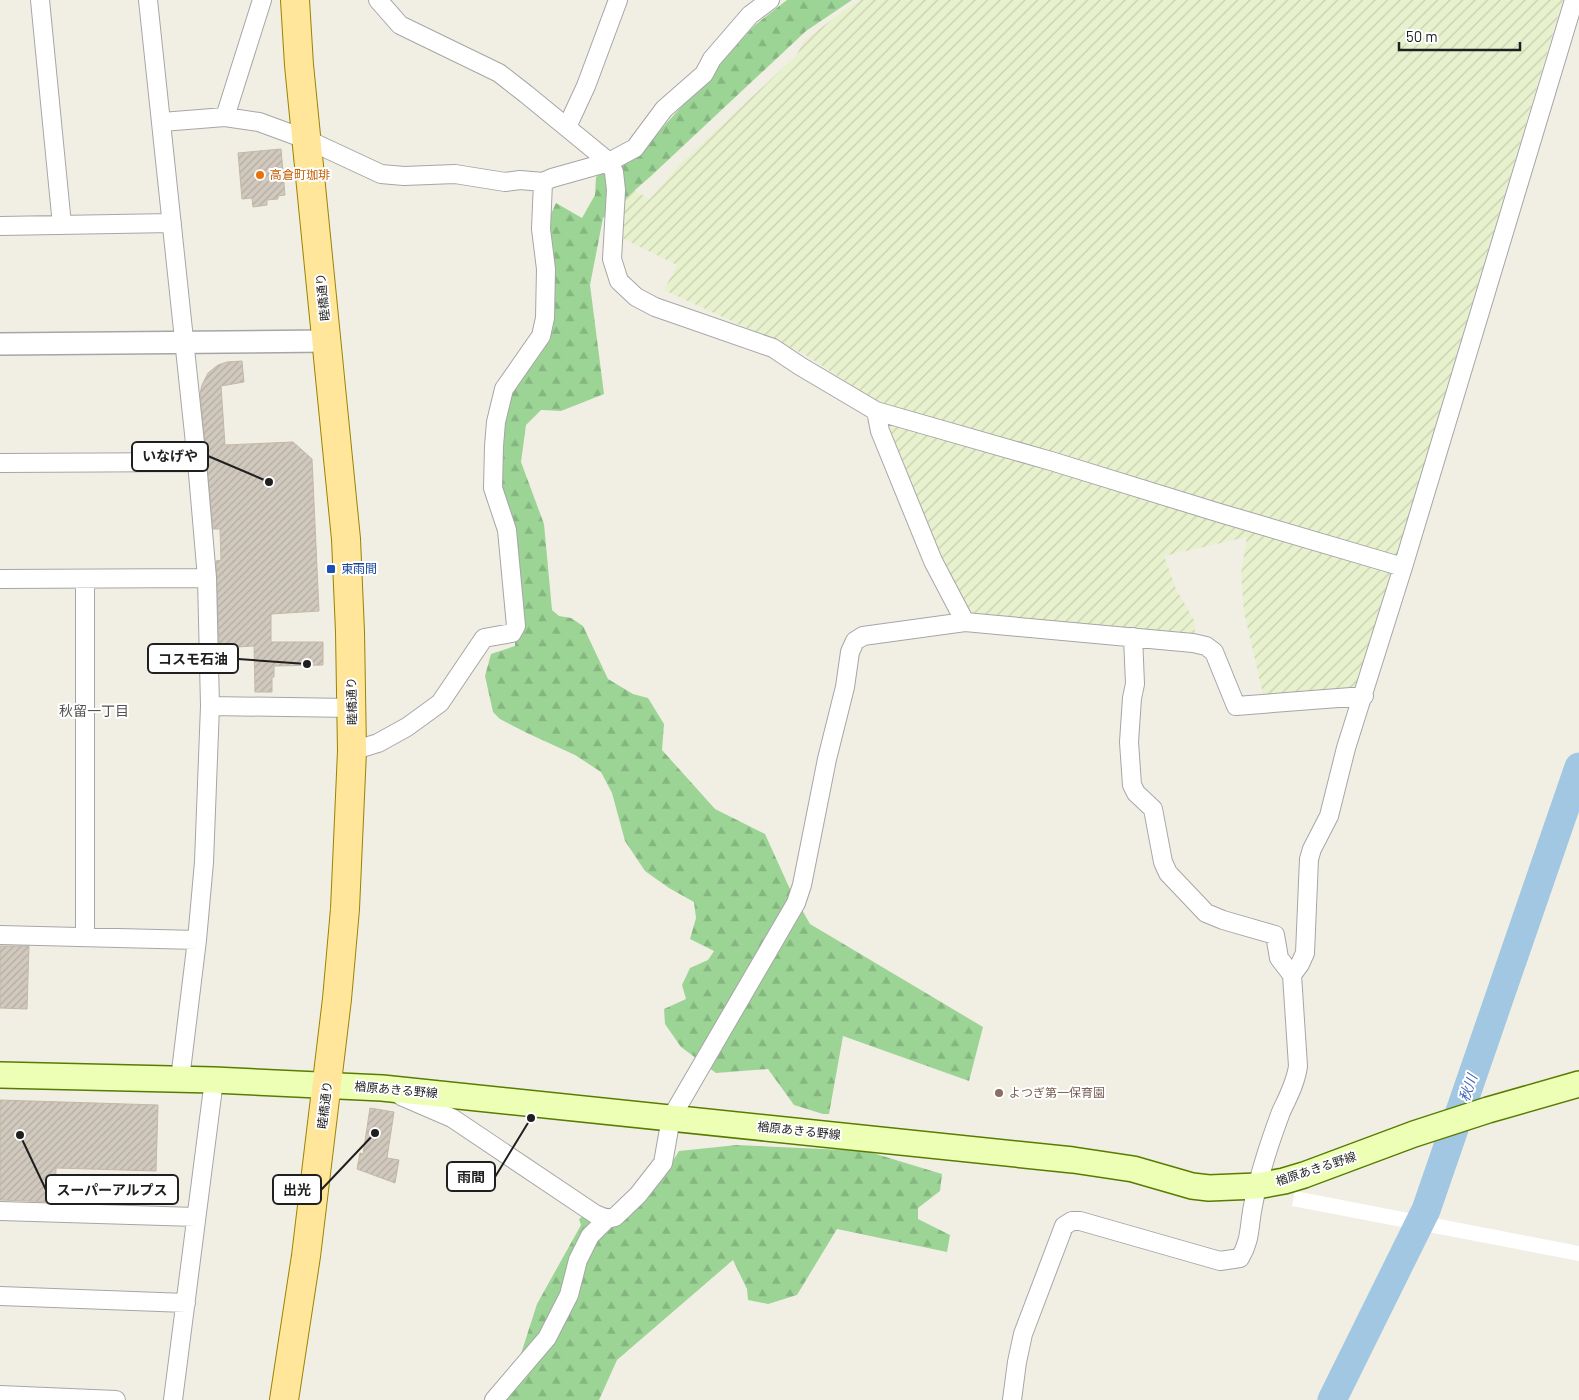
<svg xmlns="http://www.w3.org/2000/svg" width="1579" height="1400" font-family="Barlow,'Noto Sans JP',sans-serif">
	<style>
		.farmland { fill: url(#farmland-furrows) }
		.forest { fill: url(#forest-firs) }
		.pier { fill: #fff }
		.lines { fill: none; stroke-linecap: round; stroke-linejoin: round }
		.river { stroke: #a1c7e2; stroke-width: 29 }
		.building { fill: url(#building-hatch); stroke: #c4b8a5 }
		.minor-casing { stroke: #a6a6a6; stroke-width: 20 }
		.tertiary-casing { stroke: #a6a6a6; stroke-width: 24 }
		.secondary-casing { stroke: #587c00; stroke-width: 28 }
		.primary-casing { stroke: #9a8300; stroke-width: 30 }
		.minor { stroke: #fff; stroke-width: 18 }
		.tertiary { stroke: #fff; stroke-width: 21 }
		.secondary { stroke: #edffb4; stroke-width: 25 }
		.primary { stroke: #ffe69b; stroke-width: 28 }
		.food-dot { fill: #e8710a; stroke: #fff; stroke-width: 2 }
		.transit-dot { fill: #1a4fb4; stroke: #fff; stroke-width: 2 }
		.education-dot { fill: #8d6e63; stroke: #fff; stroke-width: 2 }
		.labels { text-anchor: middle; stroke-width: 4; stroke-linejoin: round; paint-order: stroke }
		.food-label { font-size: 12px; fill: #c56008; stroke: #fff; text-anchor: start }
		.street-label { font-size: 12px; fill: #1f1f1f; stroke: #fff }
		.transit-label { font-size: 12px; fill: #164399; stroke: #fff; text-anchor: start }
		.education-label { font-size: 12px; fill: #785e54; stroke: #fff; text-anchor: start }
		.neighbourhood-label { font-size: 14px; fill: #525252; stroke: #fff }
		.water-label { font-size: 14px; font-style: italic; fill: #4267b8; stroke: #fff }
		.leader { fill: none; stroke: #1f1f1f; stroke-width: 2 }
		.callout-dot { fill: #1f1f1f; stroke: #fff; stroke-width: 2 }
		.callout { fill: #fff; stroke: #1f1f1f; stroke-width: 2 }
		.callout-label { font-size: 14px; text-anchor: middle; font-weight: bold; fill: #1f1f1f }
	</style>
	<defs>
		<pattern id="farmland-furrows" width="10" height="10" patternUnits="userSpaceOnUse" patternTransform="scale(1.25)"><rect width="10" height="10" fill="#e8f1ce"/><path d="M-1 1l2-2M0 10L10 0M9 11l2-2" fill="none" stroke="#c7ceb0"/></pattern>
		<pattern id="forest-firs" width="22" height="20" patternUnits="userSpaceOnUse" patternTransform="scale(1.25)"><rect width="22" height="20" fill="#9cd495"/><path d="M5 1l3.5 6h-7zM16 11l3.5 6h-7z" fill="#86b680"/></pattern>
		<pattern id="building-hatch" width="6" height="6" patternUnits="userSpaceOnUse" patternTransform="scale(1.25)"><rect width="6" height="6" fill="#d1c9bd"/><path d="M-1 1l2-2M0 6l6-6M5 7l2-2" fill="none" stroke="#b3aca2"/></pattern>
	</defs>
	<rect width="100%" height="100%" fill="#f1efe4"/>
	<path class="farmland" d="M861 0H1563L1356 691 1264 699 1244 612 1241 574 1247 537 1164 556 1176 589 1194 620 1195 634 974 615 969 613 942 557 889 427 870 397 804 354 664 290 677 265 618 236 621 183 650 199 680 164 796 56 805 40 846 9Z"/>
	<path class="forest" d="M787 0H852L806 31 651 176 603 218 590 285 604 394 561 411 541 410 526 425 521 462 544 524 552 610 559 616 571 618 583 626 608 679 633 694 648 698 664 724 662 750 715 809 765 834 789 887 810 924 983 1027 969 1081 843 1036 829 1114H823L794 1105 768 1069 716 1073 681 1047 665 1024 664 1009 686 999 682 985 690 968 708 960 714 951 690 939 696 918 694 902 669 888 645 871 625 841 612 793 601 772 575 755 527 733 500 719 493 712 485 676 491 654 515 646 517 558 501 491 500 404 521 381 550 324 546 225 556 203 582 218 595 195 596 177 655 136 755 25Z
		M737 1145 866 1151 942 1174 940 1191 918 1208V1219L950 1235 947 1252 837 1229 797 1295 768 1304 748 1300 747 1289 733 1260 617 1360 599 1400H489L519 1360 537 1304 581 1225 579 1219 593 1209 601 1207 633 1211 658 1185 679 1151Z"/>
	<path class="pier" d="M1295 1191 1579 1246V1261L1292 1206Z"/>
	<g class="lines">
		<path class="river" d="M1332 1400 1426 1210 1579 767"/>
	</g>
	<path class="building" d="M281 149 285 195 278 196V199L267 200V205L253 207 252 198 242 199 238 153Z
		M242 361 244 382 221 386 225 445 293 442 312 459 319 611 271 614V642H323V665L274 666V677H272V692H255L254 646 219 648 216 561 221 560 220 529H213L200 394 202 385 208 373 218 365 227 362Z
		M0 946H29L27 1009 0 1008Z
		M0 1100 158 1105 156 1171 56 1168 55 1202 0 1200Z
		M370 1108 394 1112 387 1158 399 1160 395 1183 357 1169 360 1153 363 1154Z"/>
	<g class="lines">
		<defs>
			<path id="minor" d="M40 0 62 225
				M148 0 197 462 207 578 210 706 204 862 197 940 180 1079
				M378 0 400 25 499 73 526 94 609 162 614 172 616 190 612 259 619 281 636 297 655 307 773 348 800 366 876 411 1051 461 1223 514 1403 567
				M225 117 262 0
				M162 122 225 117 259 122 308 140 381 174 404 176 455 174 505 182 520 180 543 182 552 178 609 162 635 148 664 109 704 74 712 59 750 15 770 0
				M567 127 586 86 618 0
				M0 226 172 223
				M876 411 880 431 933 561 965 622
				M0 463 197 462
				M0 579 207 578
				M85 579V936
				M210 706 352 708
				M352 751 378 743 407 727 440 703 484 638 512 633 516 626 507 530 493 488 494 446 496 422 504 389 541 336 545 318 546 269 541 229 543 182
				M0 935 197 940
				M1292 975 1300 964 1305 953 1309 859 1312 849 1329 816 1346 748 1403 567 1574 0
				M401 1096 452 1118 595 1214 607 1219 615 1217 638 1195 663 1163 671 1118 796 903 802 885 827 759 845 687 850 652 855 641 863 636 965 622 1193 643 1206 646 1214 652 1236 706 1364 696
				M0 1211 196 1217
				M0 1296 186 1303
				M0 1395 116 1400
				M173 1400 214 1080
				M494 1400 547 1338 569 1295 578 1260 590 1236 607 1219
				M1012 1400 1017 1362 1023 1334 1064 1226 1072 1221H1080L1220 1261 1240 1258C1250 1241 1249 1230 1252 1211 1258 1177 1269 1144 1281 1112 1288 1097 1296 1082 1298 1066L1292 975 1279 958 1275 935 1223 920 1206 913 1168 873 1163 862 1153 809 1136 793 1132 785 1129 742 1132 698 1135 684 1133 637"/>
			<path id="tertiary" d="M0 344 327 341"/>
			<path id="secondary" d="M0 1075 214 1080 382 1088 1073 1160 1133 1169 1192 1186 1209 1188 1257 1186 1284 1181 1304 1175 1414 1134 1488 1110 1579 1084"/>
			<path id="primary" d="M284 1400 306 1256 337 999 345 909 352 751 350 632 346 539 299 65 295 0"/>
		</defs>
		<use href="#minor" class="minor-casing"/>
		<use href="#tertiary" class="tertiary-casing"/>
		<use href="#secondary" class="secondary-casing"/>
		<use href="#primary" class="primary-casing"/>
		<use href="#minor" class="minor"/>
		<use href="#tertiary" class="tertiary"/>
		<use href="#secondary" class="secondary"/>
		<use href="#primary" class="primary"/>
	</g>
	<circle class="food-dot" cx="260" cy="175" r="5"/>
	<rect class="transit-dot" x="326" y="564" width="10" height="10" rx="2.5"/>
	<circle class="education-dot" cx="999" cy="1093" r="5"/>
	<g class="labels">
		<g class="food-label">
			<text x="270" y="179">高倉町珈琲</text>
		</g>
		<g class="street-label">
			<text transform="translate(323 297) rotate(-96)" y="4">睦橋通り</text>
			<text transform="translate(352 701) rotate(-91)" y="4">睦橋通り</text>
			<text transform="translate(396 1090) rotate(5)" y="4">楢原あきる野線</text>
			<text transform="translate(325 1105) rotate(-83)" y="4">睦橋通り</text>
			<text transform="translate(799 1131) rotate(6)" y="4">楢原あきる野線</text>
			<text transform="translate(1316 1169) rotate(-18)" y="4">楢原あきる野線</text>
		</g>
		<g class="transit-label">
			<text x="341" y="573">東雨間</text>
		</g>
		<g class="education-label">
			<text x="1009" y="1097">よつぎ第一保育園</text>
		</g>
		<g class="neighbourhood-label">
			<text x="94" y="716">秋留一丁目</text>
		</g>
		<g class="water-label">
			<text transform="translate(1468 1088) rotate(-71)" y="5">秋川</text>
		</g>
	</g>
	<path class="leader" d="M269 482L208 456M307 664L238 659M531 1118L495 1177M375 1133L321 1190M20 1135L46 1190"/>
	<g class="callout-dot">
		<circle cx="269" cy="482" r="5"/>
		<circle cx="307" cy="664" r="5"/>
		<circle cx="531" cy="1118" r="5"/>
		<circle cx="375" cy="1133" r="5"/>
		<circle cx="20" cy="1135" r="5"/>
	</g>
	<g class="callout">
		<rect x="132" y="442" width="76" height="29" rx="5"/>
		<rect x="148" y="644" width="90" height="29" rx="5"/>
		<rect x="447" y="1162" width="48" height="29" rx="5"/>
		<rect x="273" y="1175" width="48" height="29" rx="5"/>
		<rect x="46" y="1175" width="132" height="29" rx="5"/>
	</g>
	<g class="callout-label">
		<text x="170" y="461">いなげや</text>
		<text x="193" y="664">コスモ石油</text>
		<text x="471" y="1182">雨間</text>
		<text x="297" y="1195">出光</text>
		<text x="112" y="1195">スーパーアルプス</text>
	</g>
	<path d="M1399 42v8h121v-8" fill="none" stroke="#1f1f1f" stroke-width="2.5"/>
	<text x="1406" y="42" font-size="15" fill="#1f1f1f" stroke="#ffffff" stroke-width="4" paint-order="stroke">50 m</text>
</svg>
